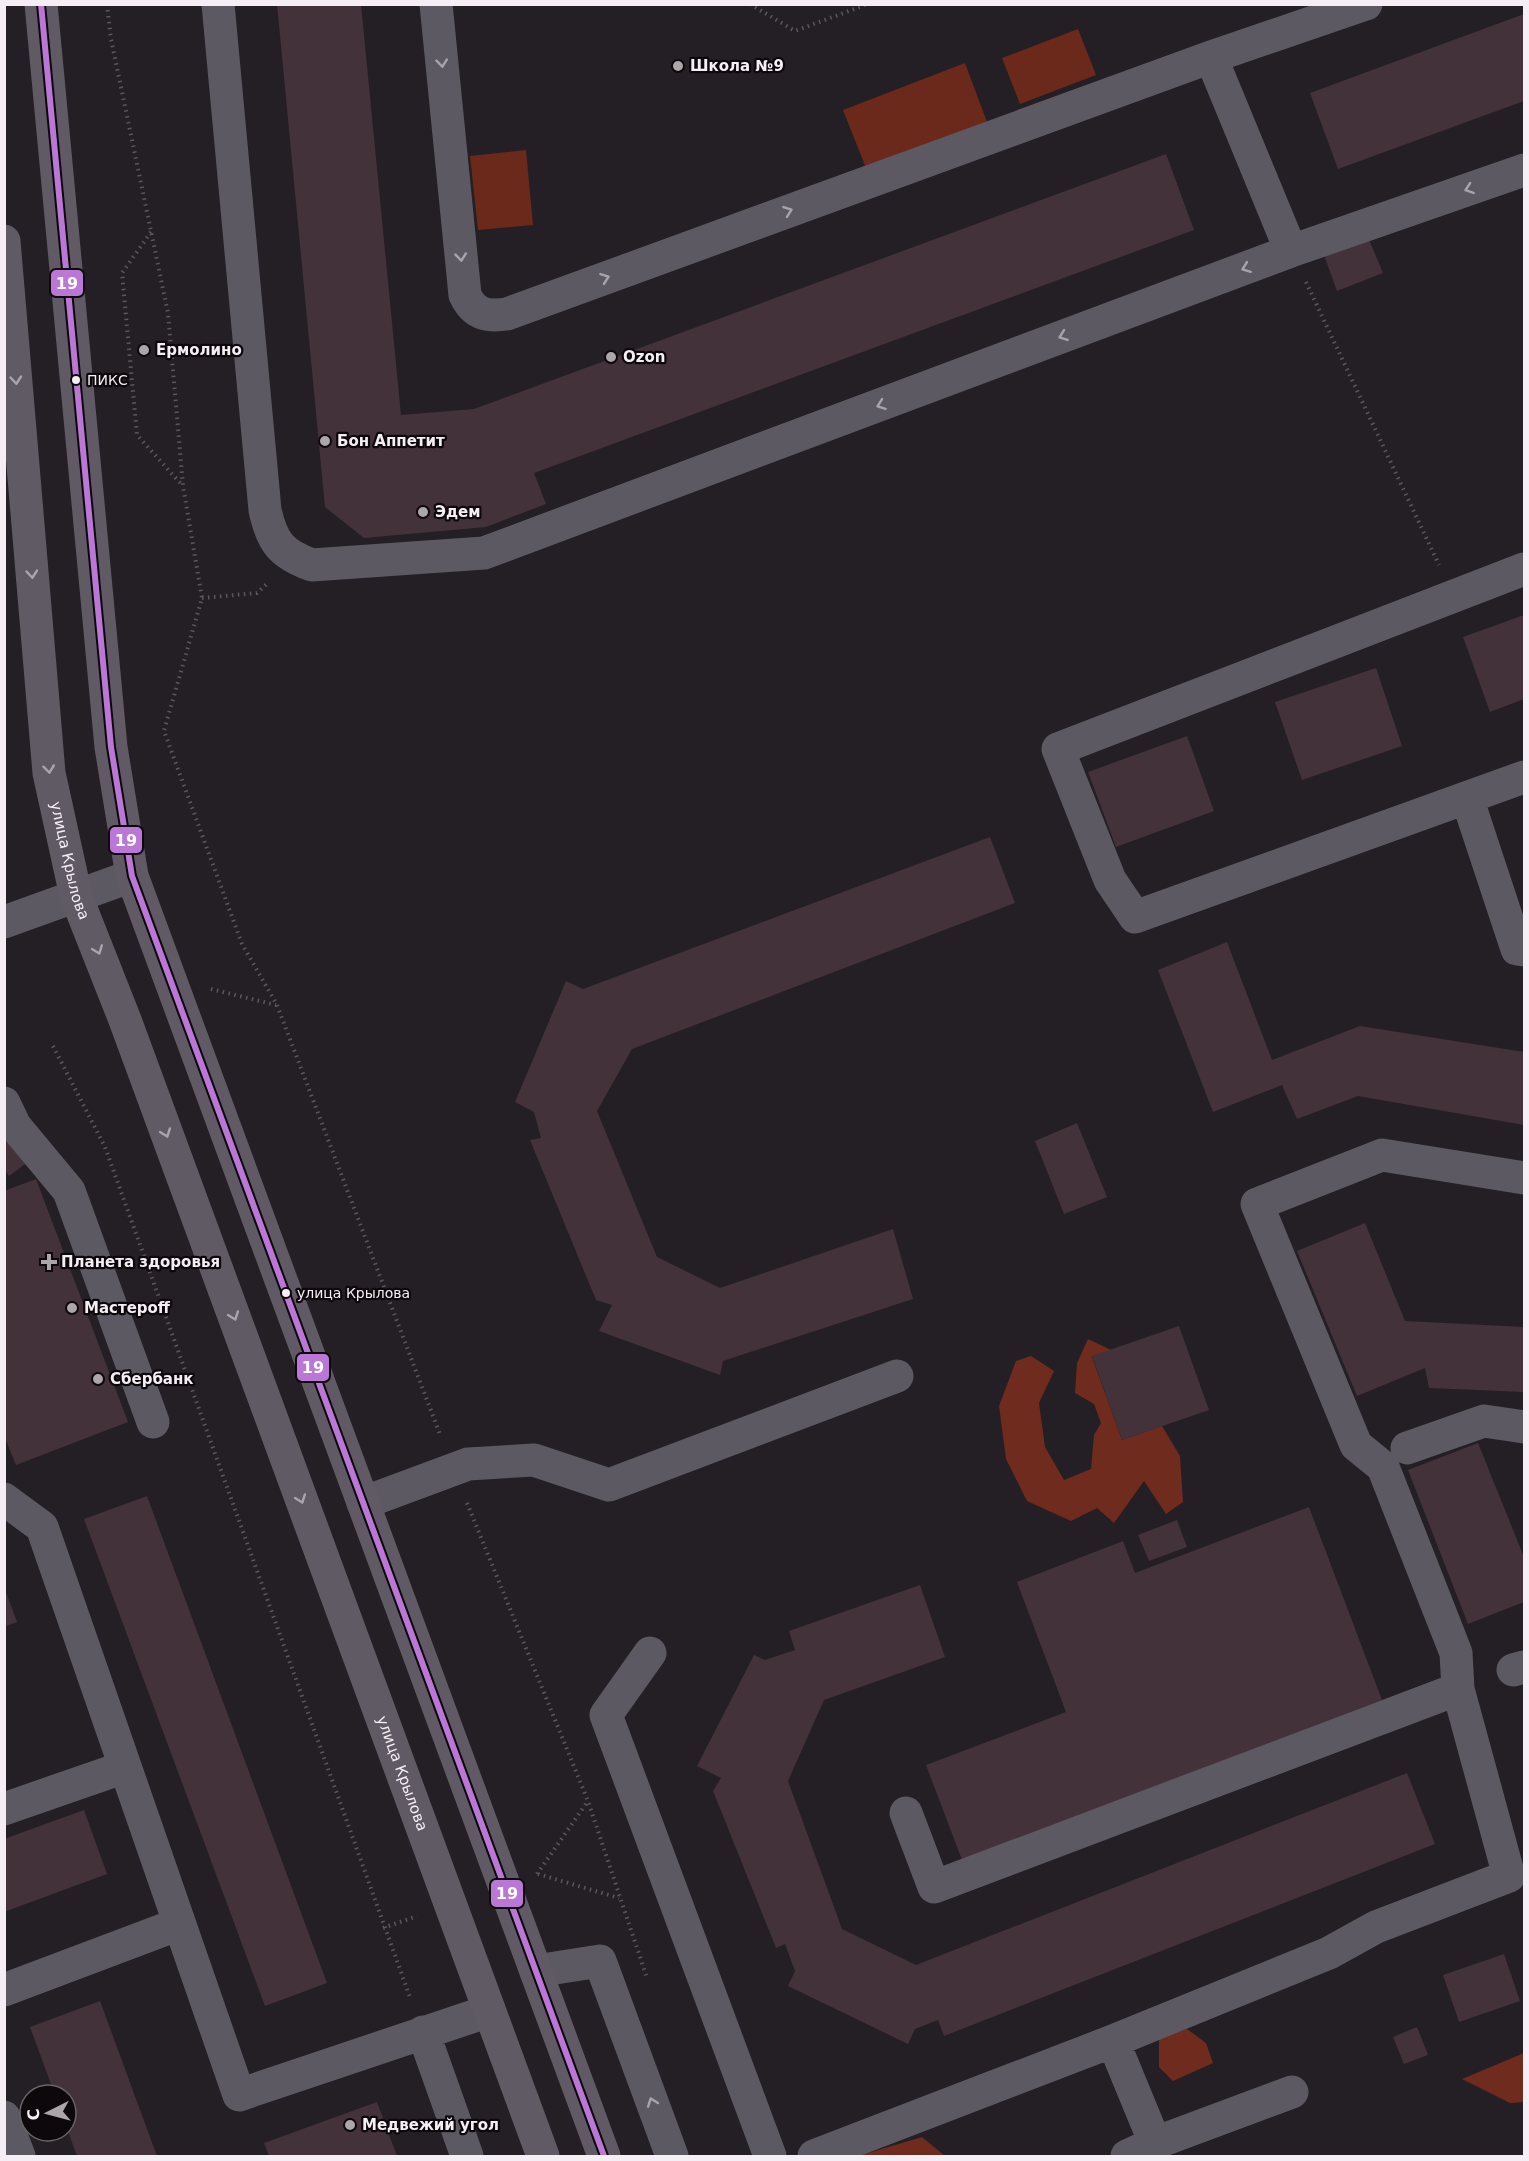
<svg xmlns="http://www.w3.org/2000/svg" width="1529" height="2161" font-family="'DejaVu Sans',sans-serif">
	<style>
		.green { fill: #6b291b }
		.forest { fill: #6f2b1d }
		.building { fill: #433239 }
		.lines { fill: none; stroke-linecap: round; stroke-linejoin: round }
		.path { stroke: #5b575f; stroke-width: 4; stroke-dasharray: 1.5 4.5; stroke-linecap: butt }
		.minor { stroke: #5d5963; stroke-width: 33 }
		.major { stroke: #605a65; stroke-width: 33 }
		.bus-1-casing { stroke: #0d080c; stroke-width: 10 }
		.bus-1 { stroke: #ba77d6; stroke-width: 6 }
		.oneway { stroke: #a9a4ac }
		.oneway2 { stroke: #aaa4ac }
		.poi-dot { fill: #aca6ab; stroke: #0d080c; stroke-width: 2 }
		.bus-dot { fill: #f5eef4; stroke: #0d080c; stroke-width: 2 }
		.labels { text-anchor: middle; stroke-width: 4.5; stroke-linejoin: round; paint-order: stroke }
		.bus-label { font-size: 14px; fill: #f5eef4; stroke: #0d080c; text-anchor: start }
		.poi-label { font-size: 15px; font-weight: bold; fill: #f5eef4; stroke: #0d080c; text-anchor: start }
		.street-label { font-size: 15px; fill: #f5eef4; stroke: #0d080c }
		.line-badge { stroke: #0d080c; stroke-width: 2 }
		.badge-label { font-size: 16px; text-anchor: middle; font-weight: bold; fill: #fff }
	</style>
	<rect width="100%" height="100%" fill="#241f24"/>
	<path class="green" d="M1078 29 1096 75 1020 104 1002 58Z
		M965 63 987 122 866 168 843 110Z
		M526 150 533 225 478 230 470 156Z"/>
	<path class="forest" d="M1088 1339 1111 1350 1092 1357 1122 1440 1162 1426 1180 1456 1183 1502 1166 1514 1144 1481 1114 1523 1097 1508 1071 1521 1027 1501 1006 1459 999 1406 1016 1361 1031 1356 1054 1371 1039 1403 1045 1447 1064 1480 1091 1469 1094 1435 1101 1423 1094 1404 1075 1393 1077 1363Z
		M1187 2029 1206 2043 1213 2063 1173 2081 1159 2067V2037Z
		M1524 2053V2102L1510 2103 1462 2079Z
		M922 2137 945 2156H858Z"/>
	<path class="building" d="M277 4H361L401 415 474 409 1166 154 1194 230 534 473 546 504 486 527 364 538 325 507Z
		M1524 14V101L1338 169 1310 93Z
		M1368 237 1383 273 1337 291 1324 255Z
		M1524 615V699L1490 712 1463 637Z
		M1376 668 1402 746 1302 780 1275 702Z
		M1187 736 1214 811 1116 847 1088 772Z
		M990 837 1015 903 632 1049 597 1111 657 1257 720 1288 893 1229 913 1299 723 1361 720 1375 599 1331 612 1305 596 1300 530 1140 541 1138 534 1112 515 1102 566 981 583 989Z
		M1227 942 1272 1060 1360 1026 1524 1052V1125L1358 1096 1297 1119 1282 1085 1213 1112 1158 970Z
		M1077 1123 1107 1197 1064 1214 1035 1141Z
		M4 1129 28 1162 9 1176 4 1169Z
		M36 1179 128 1422 16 1465 4 1436V1191Z
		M1365 1223 1405 1321 1524 1327V1392L1429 1388 1425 1368 1357 1396 1297 1251Z
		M1179 1326 1209 1410 1122 1440 1092 1356Z
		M1478 1443 1524 1557V1602L1468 1624 1408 1470Z
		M147 1496 327 1983 265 2006 84 1519Z
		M1309 1507 1382 1700 962 1860 926 1765 1066 1712 1017 1582 1123 1541 1135 1573Z
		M1177 1520 1187 1547 1149 1561 1138 1535Z
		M920 1585 945 1657 824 1700 788 1781 842 1929 916 1965 1407 1773 1435 1844 944 2036 938 2020 915 2029 908 2044 788 1986 795 1971 785 1944 776 1948 713 1791 721 1778 697 1766 754 1655 765 1660 795 1650 789 1631Z
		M4 1587 17 1622 4 1627Z
		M84 1810 107 1874 4 1912V1839Z
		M1504 1954 1520 2001 1459 2022 1443 1975Z
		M100 2001 157 2156H77L66 2126V2095H55L30 2027Z
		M1417 2027 1428 2055 1404 2064 1393 2037Z
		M377 2102 397 2156H269L264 2143Z"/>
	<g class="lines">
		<path class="path" d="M107 4 111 39 168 313 183 486 202 598 164 731 242 944 277 1005 441 1437
			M750 4 795 31 868 4
			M151 232 122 273 137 435 182 485
			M1306 282 1439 565
			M202 598 257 593 269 582
			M211 989 276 1005
			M53 1046 105 1147 411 2000
			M467 1503 588 1801 647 1978
			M537 1874 588 1801
			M538 1874 619 1898
			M383 1928 417 1916"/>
		<path class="minor" d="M218 4 265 510C272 542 281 554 312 565L484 553 1291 251 1524 170
			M436 4 465 295C474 314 486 317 507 314L1211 57 1366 4
			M1211 57 1291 251
			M1524 569 1058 749 1110 880 1135 917 1524 777
			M1467 798 1517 949 1524 950
			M4 922 132 876
			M4 1103 15 1126 69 1191 153 1422
			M1407 1448 1484 1421 1524 1427
			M4 1499 42 1527 239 2095 489 2011
			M363 1503 468 1464 534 1460 609 1485 897 1376
			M650 1653 606 1715 770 2156
			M1513 1670 1524 1667
			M4 1809 125 1767
			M906 1813 934 1887 1458 1689
			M536 1971 600 1961 672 2156
			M4 1990 179 1924
			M423 2032 467 2156
			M1113 2041 1155 2143
			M4 2117 19 2156
			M814 2156 1113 2041 1329 1953 1376 1927 1509 1876 1458 1689 1456 1653 1383 1467 1356 1445 1257 1204 1382 1155 1524 1178
			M1127 2156 1155 2143 1292 2092"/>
		<g class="major">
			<path d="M41 4 111 747 132 876 604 2156"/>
			<path id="s1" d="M4 241 49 773 76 896 125 1020 543 2156"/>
		</g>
		<defs>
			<path id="bus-1" d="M41 4 111 747 132 876 604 2156"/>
		</defs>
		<use href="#bus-1" class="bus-1-casing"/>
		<use href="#bus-1" class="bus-1"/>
	</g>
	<defs><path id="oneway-chevron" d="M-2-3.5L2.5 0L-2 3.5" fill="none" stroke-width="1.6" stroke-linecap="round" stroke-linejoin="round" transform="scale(1.5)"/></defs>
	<g class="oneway">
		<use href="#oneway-chevron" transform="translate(442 63) rotate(84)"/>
		<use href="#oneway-chevron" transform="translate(1469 189) rotate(161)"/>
		<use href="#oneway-chevron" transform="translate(788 211) rotate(-20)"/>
		<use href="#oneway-chevron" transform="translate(461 257) rotate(84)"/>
		<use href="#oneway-chevron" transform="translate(1246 268) rotate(159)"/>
		<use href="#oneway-chevron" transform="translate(605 278) rotate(-20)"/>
		<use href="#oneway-chevron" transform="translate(1063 336) rotate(160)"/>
		<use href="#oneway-chevron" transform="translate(881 405) rotate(160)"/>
		<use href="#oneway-chevron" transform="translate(652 2102) rotate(-110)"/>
	</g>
	<g class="oneway2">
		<use href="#oneway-chevron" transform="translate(16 380) rotate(85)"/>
		<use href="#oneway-chevron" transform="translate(32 574) rotate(85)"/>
		<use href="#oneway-chevron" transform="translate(49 769) rotate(83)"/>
		<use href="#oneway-chevron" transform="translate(98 950) rotate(69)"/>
		<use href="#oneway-chevron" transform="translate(166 1133) rotate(70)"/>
		<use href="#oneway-chevron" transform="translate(234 1316) rotate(70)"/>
		<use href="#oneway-chevron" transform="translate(301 1499) rotate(70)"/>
	</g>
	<g class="poi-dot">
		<circle cx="678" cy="66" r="6"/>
		<circle cx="144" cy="350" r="6"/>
		<circle cx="611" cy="357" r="6"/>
		<circle cx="325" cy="441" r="6"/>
		<circle cx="423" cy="512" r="6"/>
		<path d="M46 1253h6v6h6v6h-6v6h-6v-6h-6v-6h6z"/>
		<circle cx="72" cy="1308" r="6"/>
		<circle cx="98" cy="1379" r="6"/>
		<circle cx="350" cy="2125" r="6"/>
	</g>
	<g class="bus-dot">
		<circle cx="76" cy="380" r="5"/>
		<circle cx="286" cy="1293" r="5"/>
	</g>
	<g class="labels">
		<g class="bus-label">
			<text x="87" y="385">ПИКС</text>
			<text x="297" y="1298">улица Крылова</text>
		</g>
		<g class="poi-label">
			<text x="690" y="71">Школа №9</text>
			<text x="156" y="355">Ермолино</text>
			<text x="623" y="362">Ozon</text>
			<text x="337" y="446">Бон Аппетит</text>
			<text x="435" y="517">Эдем</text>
			<text x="61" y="1267">Планета здоровья</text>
			<text x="84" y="1313">Мастерoff</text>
			<text x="110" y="1384">Сбербанк</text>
			<text x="362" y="2130">Медвежий угол</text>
		</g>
		<g class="street-label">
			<text dy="5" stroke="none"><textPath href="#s1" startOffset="624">улица Крылова</textPath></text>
			<text dy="5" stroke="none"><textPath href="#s1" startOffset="1596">улица Крылова</textPath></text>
		</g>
	</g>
	<g class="line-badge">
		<rect x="50" y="269" width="34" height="28" rx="6" fill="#ba77d6"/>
		<rect x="109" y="826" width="34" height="28" rx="6" fill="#ba77d6"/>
		<rect x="296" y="1353" width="34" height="29" rx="6" fill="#ba77d6"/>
		<rect x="490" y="1879" width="34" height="29" rx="6" fill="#ba77d6"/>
	</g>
	<g class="badge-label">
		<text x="67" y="289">19</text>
		<text x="126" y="846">19</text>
		<text x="313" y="1373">19</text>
		<text x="507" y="1899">19</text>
	</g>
	<rect width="1529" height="2161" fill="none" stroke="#f5eef4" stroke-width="12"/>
	<g transform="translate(48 2113) rotate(264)"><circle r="28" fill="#0d080c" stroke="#6a6469" stroke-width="1.5"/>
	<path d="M0-4.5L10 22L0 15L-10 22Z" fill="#aca6ab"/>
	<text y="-9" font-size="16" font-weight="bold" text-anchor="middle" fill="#f5eef4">С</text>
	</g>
</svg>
